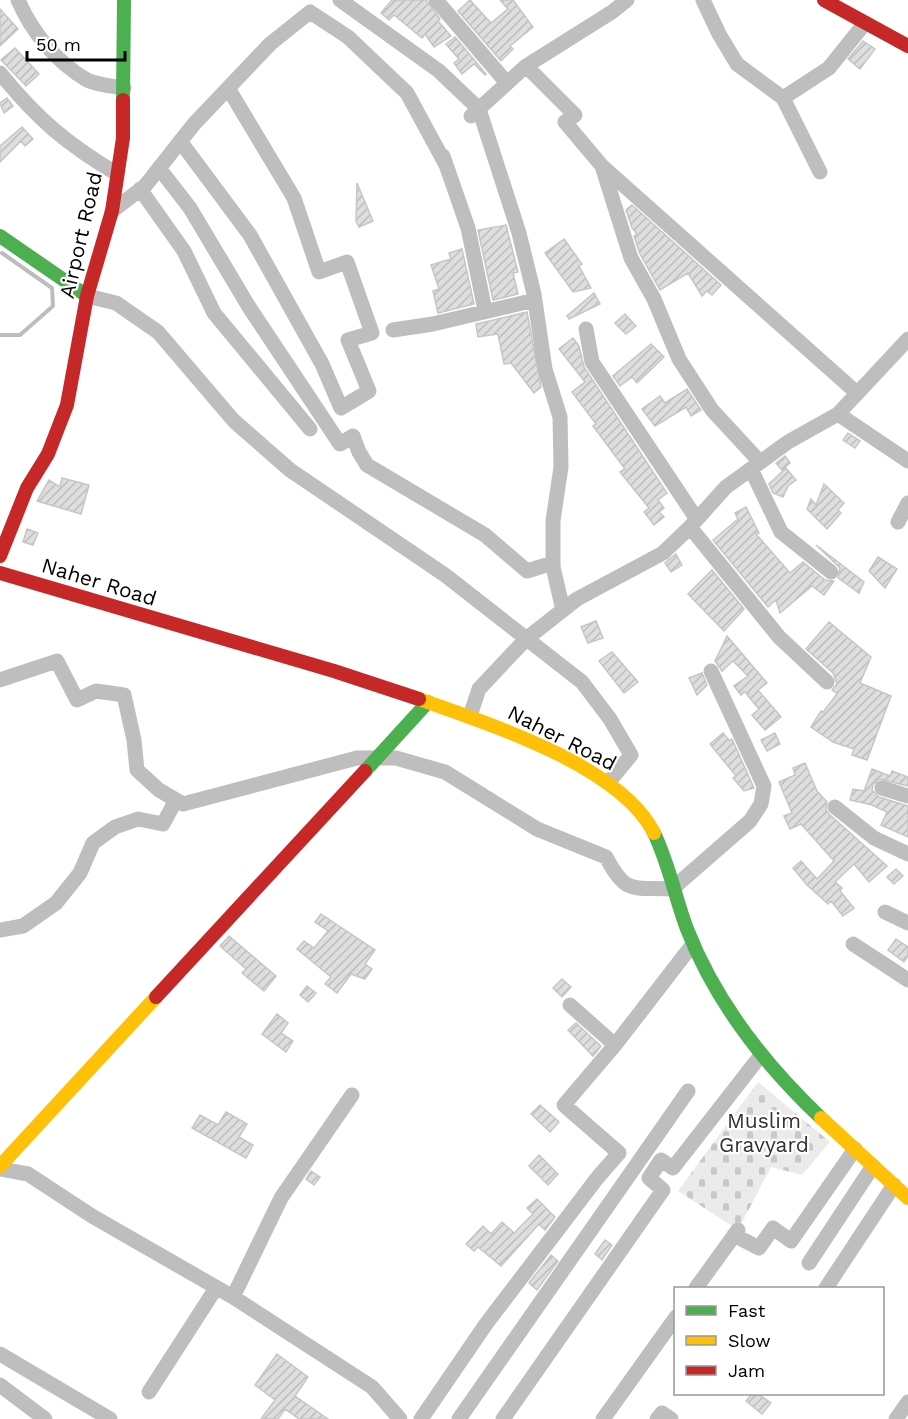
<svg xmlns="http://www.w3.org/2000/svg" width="908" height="1419" font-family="'Work Sans',sans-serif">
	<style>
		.cemetery { fill: url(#cemetery-stones) }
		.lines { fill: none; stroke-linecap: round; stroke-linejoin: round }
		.stream { stroke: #bdbdbd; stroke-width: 4 }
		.building { fill: url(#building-hatch); stroke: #c6c6c6; stroke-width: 1.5 }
		.street { stroke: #bebebe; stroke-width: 15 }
		.fast { stroke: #4caf50; stroke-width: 14 }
		.slow { stroke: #ffc107; stroke-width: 14 }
		.jam { stroke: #c62828; stroke-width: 14 }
		.labels { text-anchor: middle; stroke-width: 4.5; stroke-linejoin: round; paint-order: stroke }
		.street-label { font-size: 21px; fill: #000; stroke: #fff }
		.park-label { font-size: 21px; fill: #313131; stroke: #fff }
	</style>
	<defs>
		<pattern id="cemetery-stones" width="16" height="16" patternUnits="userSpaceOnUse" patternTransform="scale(1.5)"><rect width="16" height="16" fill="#ebebeb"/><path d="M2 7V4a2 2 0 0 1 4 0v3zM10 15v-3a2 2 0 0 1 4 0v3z" fill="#c8c8c8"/></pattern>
		<pattern id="building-hatch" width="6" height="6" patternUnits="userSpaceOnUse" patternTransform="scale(1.5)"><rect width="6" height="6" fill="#dedede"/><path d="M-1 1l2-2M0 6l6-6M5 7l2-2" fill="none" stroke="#bdbdbd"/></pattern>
	</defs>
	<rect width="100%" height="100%" fill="#fff"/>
	<path class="cemetery" d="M758 1082 830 1142 802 1175 771 1167 738 1230 678 1191Z"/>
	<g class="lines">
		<path class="stream" d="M0 335H20L53 306 52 288 2 253"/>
	</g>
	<path class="building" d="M392 0H426L440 19 438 21 451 36 434 47 425 34 422 38 394 15 389 20 381 13Z
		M470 0 491 23 508 9 500 0H513L533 27 510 46 513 49 501 61 458 11Z
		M0 9 18 29 0 46Z
		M455 37 486 74 485 75 474 64 462 74 454 63 459 59 446 44Z
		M863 41 875 49 860 69 848 59Z
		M15 48 39 74 26 86 1 60Z
		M7 98 13 106 4 113 0 103Z
		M22 127 33 139 25 146 21 141 0 162V146Z
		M357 183 373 221 359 227 356 221Z
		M632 205 721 285 712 295 707 291 702 296 688 273 660 290 640 254 634 236 637 234 632 228 626 210Z
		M506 225 518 272 513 273 518 294 493 300 478 230Z
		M564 239 582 264 579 266 591 288 573 292 545 253Z
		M462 249 474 304 438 313 433 291 439 289 431 265 451 259 449 253Z
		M594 293 600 304 569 319 567 316Z
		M527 312 541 387 534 393 511 363 504 364 498 334 478 337 476 324Z
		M625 314 636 326 626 334 615 323Z
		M573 338 579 346 584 367 667 493 658 500 664 508 659 512 664 517 654 525 644 512 649 508 620 472 625 469 593 426 596 424 572 392 585 382 559 349Z
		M651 344 664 357 637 383 632 377 620 386 613 376Z
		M687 389 701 410 691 416 686 407 655 426 642 409 660 396 665 403Z
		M848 433 860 441 855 448 843 440Z
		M785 456 790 463 782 470 776 463Z
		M786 468 796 480 788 486 783 497 773 493 769 484Z
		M62 478 89 485 81 514 37 501 49 480 60 487Z
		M824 484 844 503 838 510 841 513 827 529 807 509 811 499 816 505Z
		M746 507 759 533 756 534 790 573 803 562 825 580 834 581 824 595 812 586 780 613 776 600 768 607 713 540 738 519 735 513Z
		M27 529 38 533 33 545 23 542Z
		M816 545 864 582 859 593 838 578 840 568Z
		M676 554 682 565 671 572 665 563Z
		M878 557 897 569 885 588 869 571Z
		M712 570 744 609 724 631 688 594Z
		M596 621 603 638 588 643 581 627Z
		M829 622 871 657 860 683 891 696 867 760 852 755 854 749 833 742 811 727 821 711 823 712 837 694 832 690 837 684 833 673 806 649Z
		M727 636 767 683 758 690 781 717 765 730 752 715 759 709 747 695 749 694 744 692 741 695 734 686 748 676 733 661 722 671 715 661Z
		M612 652 638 682 624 693 599 661Z
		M702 673 707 685 697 695 689 678Z
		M723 733 730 741 732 739 754 788 744 791 733 778 736 776 710 744Z
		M775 733 780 744 767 751 761 740Z
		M805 763 817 791 827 802 826 810 829 814 887 866 869 882 854 864 835 882 842 888 840 891 854 908 843 916 831 901 828 904 807 885 793 868 801 861 817 879 834 861 801 824 790 829 784 816 792 813 779 782 795 775 793 768Z
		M872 769 890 776 892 771 908 777V786L879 779 873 785 872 790 879 797 908 806V837L881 825 887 812 872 805 850 800 853 789 864 791Z
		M896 869 903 876 894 884 887 877Z
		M321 914 375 950 365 964 372 969 365 979 351 974 337 993 325 984 331 977 297 949 304 941 314 948 328 931 315 922Z
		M229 936 276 976 264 991 242 973 246 969 220 946Z
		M896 939 908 947V956L904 962 888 950Z
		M562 979 571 987 562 997 553 988Z
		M307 986 316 993 308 1002 300 995Z
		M277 1014 288 1023 281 1033 293 1041 286 1052 262 1034Z
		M576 1023 601 1046 593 1056 568 1030Z
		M540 1105 559 1122 550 1132 531 1114Z
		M226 1112 247 1124 239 1137 253 1145 246 1158 192 1128 200 1115 218 1125Z
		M539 1155 558 1174 548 1185 529 1166Z
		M311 1171 320 1177 314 1185 306 1179Z
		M537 1199 555 1217 545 1230 539 1224 501 1266 478 1247 474 1251 466 1244 483 1226 491 1234 502 1222 514 1233 533 1214 527 1208Z
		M605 1240 612 1245 602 1260 595 1254Z
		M551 1255 558 1261 537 1290 529 1283Z
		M277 1354 308 1377 295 1396 328 1419H299L285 1409 278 1419H261L275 1400 255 1385Z
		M752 1394H758L771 1403 762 1414 746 1401Z"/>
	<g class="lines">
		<path class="street" d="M18 0C32 32 56 62 87 80 97 85 113 86 124 88
			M340 0 439 71 479 109 519 233 534 294 545 369 560 417 561 467 553 521V567L563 610
			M436 0 507 83
			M703 0 719 34 737 64 783 98
			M526 66 575 115 565 122 602 166 857 393
			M0 73C37 119 67 144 117 174
			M471 116 526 66 612 12 627 0
			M180 141 250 235 322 364 341 408 369 391 348 340 372 333 347 262 319 272 294 198 228 88
			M443 156 468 228 485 310
			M602 166 631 258 654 299 679 359 712 410 760 462
			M159 168 190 208 249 307 340 444 353 436 359 452 367 465 485 535 527 571 553 563
			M820 172 783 98 829 68 865 23
			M140 189 184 251 214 313 310 429
			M112 211 145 186 194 124 270 44 310 12 348 37 407 93 446 165
			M87 296 116 303 158 332 234 421 290 470 445 575 582 682 610 719 631 755 608 783
			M586 329 592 362 696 518
			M393 330 433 324 535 300
			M838 414 908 461
			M751 469 781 532 831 572
			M898 522 908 503
			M690 527 779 637 827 682
			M0 680 57 661 77 700 96 691 124 695 134 740 137 770 159 790 183 804 357 758H396L445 772 537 829 606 857C626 895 632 887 672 889L750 821 761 804 764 786 711 671
			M470 716 479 689 526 639 577 599 663 553 690 527 726 487 788 442 838 414 908 339
			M882 788 908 796
			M835 807 874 838 908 854
			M885 912 908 923
			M0 930 23 926 56 903 80 873 93 843 115 827 138 819 163 824 176 800
			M853 944 908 980
			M570 1005 615 1045 693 944
			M0 1169 28 1174 92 1216 233 1297 372 1387 400 1419
			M734 1235 759 1248 773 1228 791 1241 855 1149
			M809 1263 873 1166
			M696 1288 738 1230
			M826 1288 894 1185
			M233 1297 281 1198 352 1095
			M0 1354 110 1419
			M0 1385 45 1419
			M149 1392 216 1288
			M421 1419 486 1324 598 1177 619 1153 564 1105 615 1045
			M459 1419 688 1091
			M503 1419 663 1190 649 1178 661 1160 673 1168 761 1055
			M603 1419 676 1317
			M657 1419 662 1413 671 1419
			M896 1419 908 1402"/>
		<path class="fast" d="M123 100 124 0
			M0 236 87 296
			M365 771 428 702
			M654 833C669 864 675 897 687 929 716 1003 764 1064 821 1118"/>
		<path class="slow" d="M419 699C488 724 620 765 654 833
			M821 1118 908 1198
			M0 1166 156 997"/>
		<path class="jam" d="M824 0 908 46
			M0 556 27 488 48 454 67 405 87 296 112 211 123 138V100
			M0 573 334 671 419 699
			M156 997 365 771"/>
	</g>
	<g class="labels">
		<g class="street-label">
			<text transform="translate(81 235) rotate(-77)" y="7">Airport Road</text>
			<text transform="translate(99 582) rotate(17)" y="7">Naher Road</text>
			<text transform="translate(562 738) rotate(27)" y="7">Naher Road</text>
		</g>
		<g class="park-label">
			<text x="764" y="1128">Muslim<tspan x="764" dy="24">Gravyard</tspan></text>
		</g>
	</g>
	<rect x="674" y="1287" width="210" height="108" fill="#ffffff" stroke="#999999" stroke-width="1.5"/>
	<rect x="686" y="1306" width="30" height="9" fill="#4caf50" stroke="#999999" stroke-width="1.5"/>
	<text x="728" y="1317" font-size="18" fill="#000000">Fast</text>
	<rect x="686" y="1336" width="30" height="9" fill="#ffc107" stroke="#999999" stroke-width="1.5"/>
	<text x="728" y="1347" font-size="18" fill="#000000">Slow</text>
	<rect x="686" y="1366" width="30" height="9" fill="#c62828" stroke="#999999" stroke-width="1.5"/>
	<text x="728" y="1377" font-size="18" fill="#000000">Jam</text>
	<path d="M27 51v9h98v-9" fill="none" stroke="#000000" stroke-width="3"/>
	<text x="36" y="51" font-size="18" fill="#000000" stroke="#ffffff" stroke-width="4.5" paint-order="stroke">50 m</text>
</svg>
